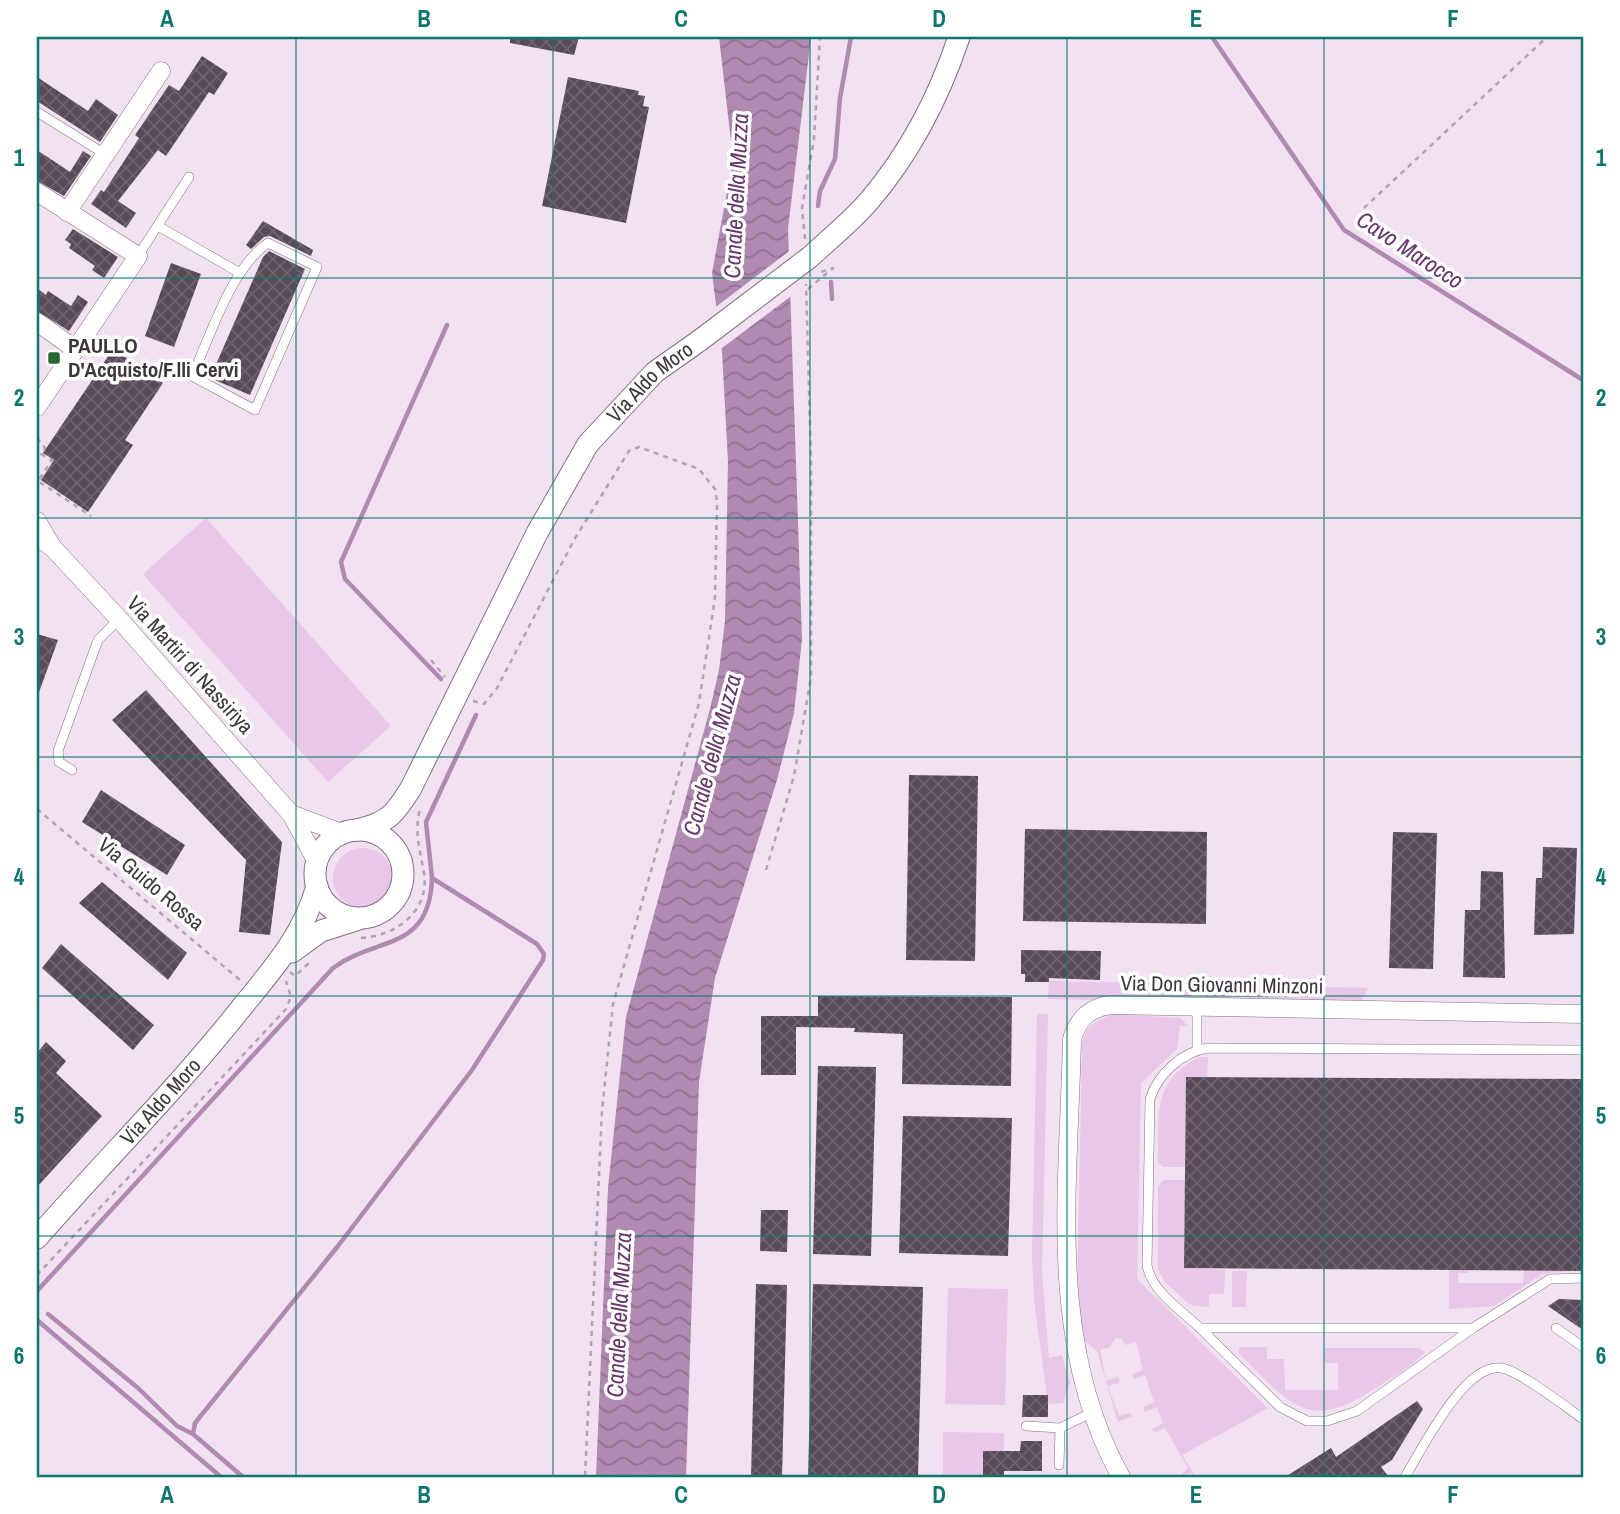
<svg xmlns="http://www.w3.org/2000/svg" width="1620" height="1514" font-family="'Archivo Narrow',sans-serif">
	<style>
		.green { fill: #e8c7e8 }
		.water { fill: url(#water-waves) }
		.pier { fill: #f1e1f1 }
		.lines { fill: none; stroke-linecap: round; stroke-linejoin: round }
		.stream { stroke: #b08ab1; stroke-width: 4.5 }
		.building { fill: url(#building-cross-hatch) }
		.service-casing { stroke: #817381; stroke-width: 10 }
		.minor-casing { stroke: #817381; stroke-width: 19 }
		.tertiary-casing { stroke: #817381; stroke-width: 23 }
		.path { stroke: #b1a5b1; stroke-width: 2.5; stroke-dasharray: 5 5; stroke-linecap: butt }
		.service { stroke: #fff; stroke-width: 9 }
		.minor { stroke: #fff; stroke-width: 18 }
		.tertiary { stroke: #fff; stroke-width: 21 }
		.tertiary-bridge-casing { stroke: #817381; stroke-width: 23; stroke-linecap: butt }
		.tertiary-bridge { stroke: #fff; stroke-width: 21 }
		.grid { fill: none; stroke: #0f766e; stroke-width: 2; stroke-opacity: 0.55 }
		.poi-dot { fill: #28672f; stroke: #fff; stroke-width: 2.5 }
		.labels { text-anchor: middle; stroke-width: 7; stroke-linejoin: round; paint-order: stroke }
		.poi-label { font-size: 21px; font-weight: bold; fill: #3c363c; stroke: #fff; text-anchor: start }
		.street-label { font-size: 21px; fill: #3c363c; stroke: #fff }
		.water-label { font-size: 23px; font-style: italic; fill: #67366a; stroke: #fff }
		.neatline { fill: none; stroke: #0f766e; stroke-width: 2.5 }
		.grid-label { font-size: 23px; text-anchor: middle; font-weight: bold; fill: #0f766e }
	</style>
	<defs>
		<pattern id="water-waves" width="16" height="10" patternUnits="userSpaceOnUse" patternTransform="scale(1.75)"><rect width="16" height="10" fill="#b08ab1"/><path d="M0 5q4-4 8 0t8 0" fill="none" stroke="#907291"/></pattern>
		<pattern id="building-cross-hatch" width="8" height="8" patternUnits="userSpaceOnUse" patternTransform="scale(1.75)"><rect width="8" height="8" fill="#574b58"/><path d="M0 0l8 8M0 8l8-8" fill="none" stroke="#6d636e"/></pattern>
	</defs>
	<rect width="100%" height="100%" fill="#f1e1f1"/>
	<path class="green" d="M206 518 391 726 328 782 143 574Z
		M333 878a30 30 0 1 1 60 0a30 30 0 1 1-60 0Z
		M1049 981 1368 988 1361 1002 1336 1005 1048 999Z
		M1037 1014H1048L1042 1272 1049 1358 1062 1355 1070 1383 1063 1403 1048 1404 1034 1300 1032 1255Z
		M1117 1014 1180 1018 1188 1026H1180L1177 1049 1141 1083 1137 1279 1268 1408 1182 1455 1196 1477 1191 1473 1179 1477 1188 1468 1165 1428 1154 1433 1152 1429 1163 1423 1157 1407 1145 1412 1143 1407 1154 1402 1145 1375 1134 1379 1132 1374 1143 1370 1136 1342 1125 1345 1122 1339 1116 1338 1110 1347 1100 1350 1106 1381 1118 1377 1120 1382 1108 1386 1119 1416 1130 1413 1132 1416 1118 1422 1097 1351 1082 1339 1077 1301 1082 1044C1086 1024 1098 1018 1117 1014Z
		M1199 1057H1208L1207 1077H1186L1185 1167H1163L1158 1162C1159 1116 1151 1082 1199 1057Z
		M1163 1180H1185L1184 1268 1225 1270 1224 1294H1209V1307L1190 1305 1165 1282 1158 1270V1187Z
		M1449 1270H1468V1273H1458V1283H1523L1524 1270 1572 1271 1542 1274 1494 1306 1449 1309Z
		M1232 1271H1247L1246 1307H1232Z
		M948 1288 1008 1289 1005 1405 945 1404Z
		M1240 1347H1267V1359H1284L1285 1390H1338V1363H1325V1348H1419L1425 1352C1414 1366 1392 1377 1377 1387 1306 1435 1290 1403 1238 1353Z
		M943 1432 1004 1433V1451H983V1477H943Z"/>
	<path class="water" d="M719 37H811L788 229 802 639 794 713 777 780 715 978 699 1082 686 1477H596L608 1188 626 1017 710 709 719 670 725 621 728 461 722 352 712 273 733 159Z"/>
	<path class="pier" d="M792 249 794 294 718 351 713 309Z"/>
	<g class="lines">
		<path class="stream" d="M1212 37 1344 230 1583 380
			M818 206 820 191 835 159 840 98 851 37
			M831 282 832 299
			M441 679 345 579 341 562 447 325
			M37 1291 333 968C376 936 430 952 432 878
			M48 1314 138 1388 177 1426 193 1434
			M37 1320 221 1477
			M243 1477 193 1434 195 1423 338 1246 472 1070 543 960 544 954 537 944 432 878 426 822 476 715"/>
	</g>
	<path class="building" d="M510 37H579L574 55 510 43Z
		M202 56 228 73 214 95 209 92 166 156 158 150 118 201 136 213 126 228 91 204 101 190 104 192 139 138 135 135 169 85 179 91Z
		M37 77 88 111 96 99 118 115 100 142 37 101Z
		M568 77 639 91 638 95 645 96 643 106 649 107 626 223 542 206Z
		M37 150 70 172 83 151 91 156 64 196 37 181Z
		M263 221 313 250 311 256 270 236 264 237 251 249 246 245Z
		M73 229 118 257 104 278 92 270 95 266 69 248 71 244 65 240Z
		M269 251 305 269 250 395 210 378 263 257Z
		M171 263 201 274 174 347 145 336Z
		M37 288 46 295 48 291 71 306 78 295 88 302 69 331 37 311Z
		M113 349 163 383 125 440 133 445 88 512 41 480 54 460 43 453Z
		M37 634 58 640 38 695H37Z
		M146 690 282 842 270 935 239 932 246 860 112 720Z
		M909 775 978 776 975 961 906 960Z
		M101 790 185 845 167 875 82 822Z
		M1025 829 1207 832 1206 924 1023 921Z
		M1393 832 1437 833 1433 969 1389 968Z
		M1543 847 1577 848 1574 934 1534 935 1536 878H1542Z
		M1481 871 1503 872 1505 978 1463 977 1465 910H1480Z
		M102 882 187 953 168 980 79 903Z
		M61 944 154 1025 133 1050 42 968Z
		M1021 950 1101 951 1100 980 1049 978V982H1025V974H1021Z
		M818 996 1012 997 1011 1086 902 1084 903 1034 854 1032 855 1028 796 1027V1075H761V1016H818Z
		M46 1042 66 1061 56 1073 102 1116 37 1187V1053Z
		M818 1066 876 1067 871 1256 813 1254Z
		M1186 1077 1583 1079V1271L1184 1268Z
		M903 1116 1012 1118 1008 1256 899 1253Z
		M761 1210H788L787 1252 760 1251Z
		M756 1284 787 1285 782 1477H751Z
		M813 1284 923 1287 918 1477H808Z
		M1559 1299 1583 1300V1330L1548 1306Z
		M1023 1395H1048V1417H1022Z
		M1417 1401 1423 1409 1392 1460 1381 1467 1389 1477H1285L1331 1448 1336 1457Z
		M1021 1441H1042V1471H1004V1477H983V1451H1020Z"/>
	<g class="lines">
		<defs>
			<path id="service" d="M37 112 105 154
				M158 226 240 273
				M268 243 317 267 255 410 192 376C211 335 231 268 268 243Z
				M138 256 189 177
				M72 770 59 762 58 751 98 640 119 619
				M1197 1008V1050
				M1583 1050 1207 1048C1181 1053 1158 1074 1150 1099L1147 1265C1151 1291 1181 1310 1200 1328H1473L1550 1279 1583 1278
				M1200 1328 1280 1407 1307 1421H1327L1357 1411 1473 1328
				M1556 1328 1583 1347
				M1026 1426 1060 1428 1093 1412
				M1059 1465 1060 1428
				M1405 1477C1421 1451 1464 1363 1501 1368 1519 1370 1566 1407 1583 1419"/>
			<path id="minor" d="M37 192 138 256 37 407
				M67 212 161 71
				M37 322 75 349
				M37 521 51 545
				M37 537 53 548 119 619 291 814 317 862
				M291 814 341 833
				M1121 1477C1046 1343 1069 1186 1072 1039 1078 1019 1089 1008 1110 1005L1583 1014"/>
			<g id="tertiary">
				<path d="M810 257C829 239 851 222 869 201 910 153 939 97 959 37"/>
				<circle cx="359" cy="874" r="44"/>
				<path id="s1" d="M357 830C388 823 395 814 411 788L537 533 588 444 655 372 699 341"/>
				<path d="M292 952 321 931 359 919"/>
				<path id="s2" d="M37 1238C105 1160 178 1088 242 1007 273 969 304 934 317 886"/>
			</g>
		</defs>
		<use href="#service" class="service-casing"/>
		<use href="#minor" class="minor-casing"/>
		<use href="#tertiary" class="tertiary-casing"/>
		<path class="path" d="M1364 208 1547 37
			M805 239 802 208 814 139 820 37
			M808 289 833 268 821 272
			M37 438 45 448 41 454 52 460 38 481 91 516
			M431 660 445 677
			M473 701 484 704 497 688 574 540 629 451 639 447 699 469 715 489 717 502 715 598 699 703 613 1004 602 1111 585 1477
			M37 809 240 980
			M766 870 794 776 811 677V461L806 284
			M361 938C395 936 430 912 424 873 420 850 414 833 420 809
			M290 972 295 976 309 963
			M37 1275 286 1009 291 997 286 981"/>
		<use href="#service" class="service"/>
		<use href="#minor" class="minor"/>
		<use href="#tertiary" class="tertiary"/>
		<defs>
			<path id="tertiary-bridge" d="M699 341 810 257"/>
		</defs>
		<use href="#tertiary-bridge" class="tertiary-bridge-casing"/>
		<use href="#tertiary-bridge" class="tertiary-bridge"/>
	</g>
	<path class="grid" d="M296 37V1477M553 37V1477M810 37V1477M1067 37V1477M1324 37V1477M37 278H1583M37 518H1583M37 757H1583M37 996H1583M37 1236H1583"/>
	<rect class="poi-dot" x="47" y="351" width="14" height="14" rx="3.5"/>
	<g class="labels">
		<g class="poi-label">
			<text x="68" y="353">PAULLO<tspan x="68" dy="24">D'Acquisto/F.lli Cervi</tspan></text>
		</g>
		<g class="street-label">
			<text dy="7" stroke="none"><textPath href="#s1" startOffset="546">Via Aldo Moro</textPath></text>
			<text transform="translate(190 665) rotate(48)" y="7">Via Martiri di Nassiriya</text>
			<text transform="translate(151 884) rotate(40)" y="7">Via Guido Rossa</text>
			<text transform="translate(1222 985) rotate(1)" y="7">Via Don Giovanni Minzoni</text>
			<text dy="7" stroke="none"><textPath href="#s2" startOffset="184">Via Aldo Moro</textPath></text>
		</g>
		<g class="water-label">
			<text transform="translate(736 196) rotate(-87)" y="8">Canale della Muzza</text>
			<text transform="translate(1410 250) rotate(33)" y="8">Cavo Marocco</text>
			<text transform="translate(712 755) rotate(-75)" y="8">Canale della Muzza</text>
			<text transform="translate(619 1315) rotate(-87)" y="8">Canale della Muzza</text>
		</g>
	</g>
	<rect width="1620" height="1514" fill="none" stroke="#ffffff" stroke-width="77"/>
	<rect x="38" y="38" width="1544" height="1438" class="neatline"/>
	<g class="grid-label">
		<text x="167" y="27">A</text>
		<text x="424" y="27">B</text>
		<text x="681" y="27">C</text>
		<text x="939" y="27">D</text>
		<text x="1196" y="27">E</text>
		<text x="1453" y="27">F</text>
		<text x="19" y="166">1</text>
		<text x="1601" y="166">1</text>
		<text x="19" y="406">2</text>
		<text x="1601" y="406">2</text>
		<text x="19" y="645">3</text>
		<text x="1601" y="645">3</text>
		<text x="19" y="885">4</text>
		<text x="1601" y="885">4</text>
		<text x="19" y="1124">5</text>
		<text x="1601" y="1124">5</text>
		<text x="19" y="1364">6</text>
		<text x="1601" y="1364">6</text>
		<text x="167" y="1503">A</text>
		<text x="424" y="1503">B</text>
		<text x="681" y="1503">C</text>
		<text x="939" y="1503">D</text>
		<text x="1196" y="1503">E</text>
		<text x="1453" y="1503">F</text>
	</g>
</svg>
